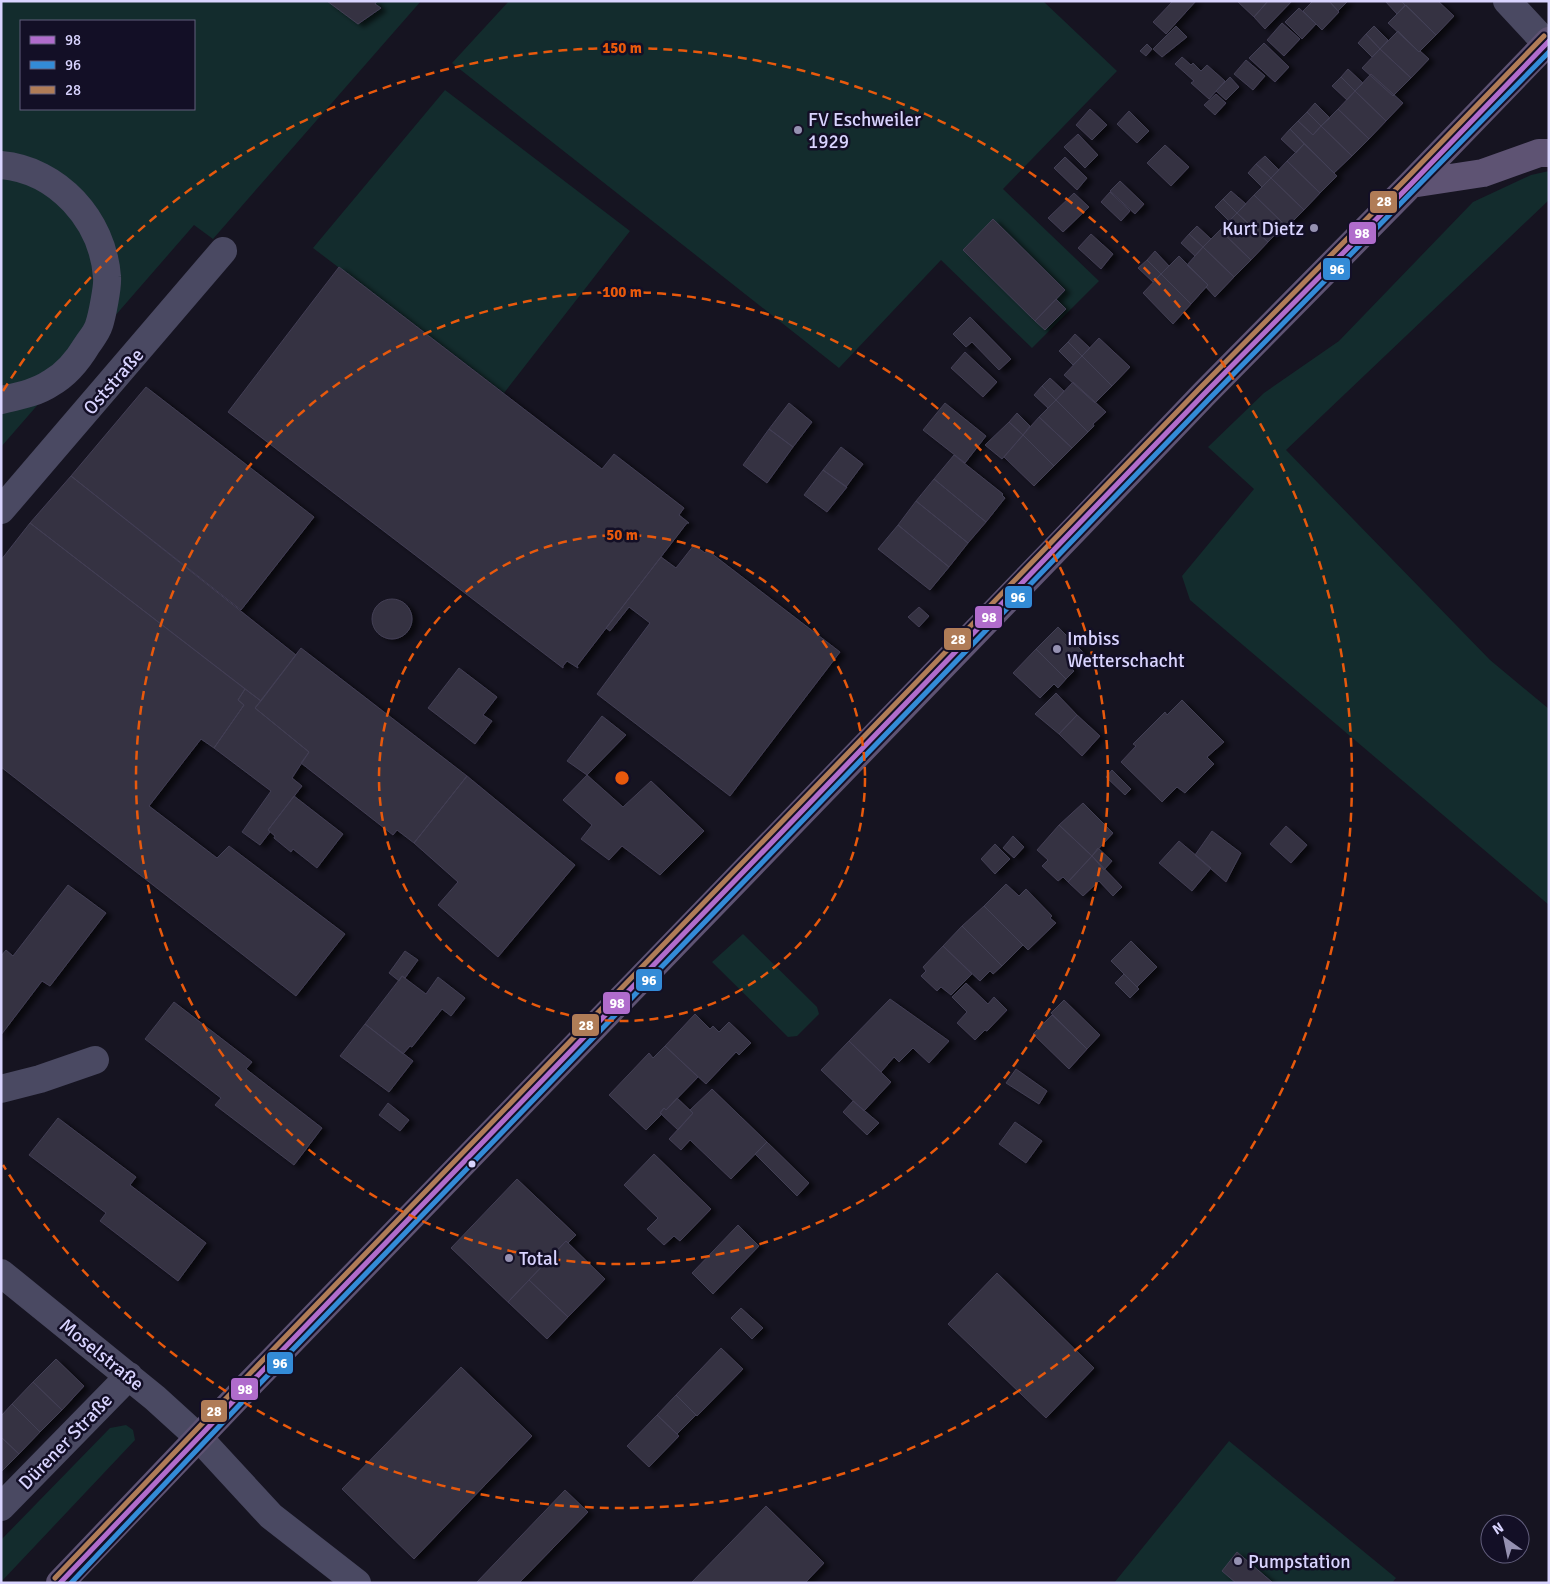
<svg xmlns="http://www.w3.org/2000/svg" width="1550" height="1584" font-family="Signika,sans-serif">
	<style>
		.green { fill: #132c2d; fill-rule: evenodd }
		.building { fill: #343243; stroke: #433f54; filter: url(#shadow) }
		.lines { fill: none; stroke-linecap: round; stroke-linejoin: round }
		.street { stroke: #4a4962; stroke-width: 28 }
		.primary { stroke: #5e5373; stroke-width: 28 }
		.bus-1-casing { stroke: #130f26; stroke-width: 9 }
		.bus-2-casing { stroke: #130f26; stroke-width: 9 }
		.bus-3-casing { stroke: #130f26; stroke-width: 9 }
		.bus-1 { stroke: #b06ccc; stroke-width: 5 }
		.bus-2 { stroke: #338bd7; stroke-width: 5 }
		.bus-3 { stroke: #b07c57; stroke-width: 5 }
		.ring { fill: none; stroke: #e8590c; stroke-width: 2.5; stroke-dasharray: 9 6 }
		.poi-dot { fill: #9591b1; stroke: #130f26; stroke-width: 2 }
		.bus-dot { fill: #d9d4ff; stroke: #130f26; stroke-width: 2 }
		.labels { text-anchor: middle; stroke-width: 5; stroke-linejoin: round; paint-order: stroke }
		.poi-label { font-size: 19px; fill: #d9d4ff; stroke: #130f26; text-anchor: start }
		.street-label { font-size: 19px; fill: #d9d4ff; stroke: #130f26 }
		.centre { fill: #e8590c; stroke: #130f26; stroke-width: 2.5 }
		.ring-label { font-size: 15px; text-anchor: middle; font-weight: bold; fill: #e8590c; stroke: #130f26; stroke-width: 5; stroke-linejoin: round; paint-order: stroke }
		.line-badge { stroke: #130f26; stroke-width: 2 }
		.badge-label { font-size: 14px; text-anchor: middle; font-weight: bold; fill: #fff }
	</style>
	<defs>
		<filter id="shadow"><feDropShadow dx="5.5" dy="3" stdDeviation="2.5" flood-color="#0009"/></filter>
	</defs>
	<rect width="100%" height="100%" fill="#161421"/>
	<path class="green" d="M1 1H421L213 239 194 225 1 447ZM21 21H194V109H21Z
		M509 1H1043L1117 71 1003 189 1099 281 1032 348 941 260 839 368 452 63Z
		M445 90 630 231 504 393 313 248Z
		M1549 171V200L1286 450 1490 660 1549 709V905L1190 600 1182 576 1254 489 1208 447 1264 393 1339 341 1473 202 1531 175Z
		M743 934 817 1007 819 1014 797 1036 788 1037 712 962Z
		M126 1425 133 1430 135 1440 1 1582V1540L110 1428Z
		M1229 1441 1396 1578 1392 1583H1114Z"/>
	<path class="building" d="M327 1H377L375 4 381 8 358 24Z
		M1173 1H1196L1166 34 1153 22Z
		M1237 1H1268L1254 17Z
		M1268 1H1292L1265 29 1254 17Z
		M1313 1H1329L1339 12 1322 30 1303 11Z
		M1329 1H1348L1338 11Z
		M1385 1H1401L1405 5 1397 14Z
		M1401 1H1438L1454 16 1436 35Z
		M1406 5 1436 35 1419 52 1388 23Z
		M1299 8 1316 24 1302 39 1285 22Z
		M1282 23 1300 39 1284 56 1267 40Z
		M1176 26 1187 37 1162 57 1153 49Z
		M1374 26 1388 40 1380 49 1366 34Z
		M1398 31 1419 52 1420 51 1429 59 1411 78 1380 49Z
		M1366 34 1380 49 1372 57 1358 43Z
		M1264 43 1289 67 1275 82 1249 58Z
		M1147 44 1152 49 1146 56 1140 51Z
		M1380 49 1411 78 1393 96 1362 68Z
		M1182 57 1191 65 1193 63 1201 71 1207 65 1225 81 1209 99 1191 83 1194 81 1175 64Z
		M1246 60 1265 76 1253 90 1234 74Z
		M1348 69 1363 83 1355 91 1341 77Z
		M1371 74 1403 103 1386 121 1355 91Z
		M1230 77 1239 87 1226 100 1216 91Z
		M1341 77 1355 91 1347 100 1332 86Z
		M1355 91 1386 121 1369 139 1338 109Z
		M1216 94 1226 103 1215 115 1204 105Z
		M1315 103 1330 118 1321 126 1307 112Z
		M1090 109 1107 125 1092 140 1076 125Z
		M1338 109 1369 139 1352 156 1321 126Z
		M1129 111 1149 131 1137 143 1117 124Z
		M1307 112 1321 126 1313 135 1298 121Z
		M1298 121 1313 135 1321 126 1352 156 1334 173 1290 129Z
		M1290 129 1304 144 1296 153 1281 139Z
		M1078 134 1098 155 1085 168 1064 147Z
		M1304 144 1337 176 1320 193 1287 161Z
		M1165 145 1189 167 1171 186 1147 163Z
		M1265 156 1279 170 1271 178 1256 164Z
		M1065 157 1087 178 1077 190 1054 168Z
		M1287 161 1320 193 1304 210 1271 178Z
		M1256 164 1271 178 1262 187 1248 173Z
		M1271 178 1304 210 1287 227 1254 195Z
		M1120 181 1144 204 1135 214 1110 191Z
		M1231 191 1246 204 1237 213 1223 199Z
		M1110 192 1130 211 1121 221 1101 202Z
		M1074 193 1089 207 1063 232 1048 218Z
		M1254 195 1285 225 1268 242 1237 213Z
		M1223 199 1237 213 1229 221 1215 207Z
		M1237 213 1268 242 1251 260 1220 230Z
		M993 219 1065 290 1035 321 963 250Z
		M1197 226 1211 239 1203 247 1189 234Z
		M1220 230 1251 260 1234 277 1203 247Z
		M1091 234 1113 254 1101 269 1078 248Z
		M1189 234 1203 247 1195 256 1181 243Z
		M1203 247 1234 277 1215 297 1206 287 1208 285 1187 265Z
		M1155 251 1169 266 1161 274 1147 260Z
		M1179 256 1208 285 1191 304 1161 274Z
		M1147 260 1161 274 1153 282 1138 268Z
		M339 267 602 469 614 454 684 508 679 515 689 523H687L577 666 578 668 567 661 563 666V668L228 412Z
		M1161 274 1191 304 1173 324 1143 293Z
		M1056 299 1066 309 1045 330 1035 321Z
		M970 317 1011 359 999 370 972 342 966 347 953 334Z
		M1075 334 1090 348 1082 356 1068 342Z
		M1099 338 1130 367 1112 386 1082 356Z
		M1068 342 1082 356 1073 365 1059 351Z
		M965 352 997 382 983 397 951 368Z
		M1082 356 1112 386 1095 403 1064 375Z
		M1050 378 1064 391 1056 400 1042 386Z
		M1073 382 1106 412 1093 424 1094 426 1088 432 1056 400Z
		M1042 386 1056 400 1048 408 1034 395Z
		M146 387 314 517 241 610 71 476Z
		M1056 400 1088 432 1072 448 1039 417Z
		M789 403 812 422 793 447 769 429Z
		M945 403 986 436 965 463 923 430Z
		M1017 413 1030 426 1023 435 1009 422Z
		M1039 417 1072 448 1054 466 1023 435Z
		M1009 422 1023 435 1002 459 985 445Z
		M769 429 793 447 767 483 743 465Z
		M1023 435 1054 466 1034 486 1004 457Z
		M841 447 863 464 846 487 823 470Z
		M954 455 1003 494 1002 495 1005 498 986 522 934 479Z
		M823 470 847 487 827 512 804 495Z
		M71 476 296 655 261 701 30 523Z
		M934 479 986 522 968 543 916 501Z
		M916 501 968 543 949 567 898 525Z
		M30 523 245 689 238 700 244 705 214 748 201 739 149 806 217 858 229 846 345 934 296 996 1 767V560Z
		M898 525 949 567 930 590 878 549Z
		M694 545 705 553 707 550 840 652 730 796 597 694 650 623 629 607 610 631 606 628 661 557 676 568Z
		M372 619a20 20 0 1 1 40 0a20 20 0 1 1-40 0Z
		M919 607 929 616 919 627 908 617Z
		M1058 627 1084 653 1070 667 1074 671 1066 679 1036 649Z
		M301 648 467 776 414 843 397 830 393 835 301 763 309 752 255 708Z
		M1036 649 1066 679 1058 688 1054 684 1040 698 1013 673Z
		M459 668 497 697 483 715 492 721 475 744 428 708Z
		M245 689 261 701 255 708 309 752 292 778 302 786 268 830 270 832 260 845 242 832 271 791 214 748 244 705 238 700Z
		M1056 693 1077 715 1059 734 1035 714Z
		M1182 700 1224 742 1207 757 1214 764 1185 793 1177 787 1162 802 1121 762 1136 746 1133 744 1165 712 1167 715Z
		M1077 715 1100 736 1082 756 1059 734Z
		M602 716 626 735 587 775 567 761Z
		M1112 770 1131 789 1125 795 1106 777Z
		M587 775 623 807 651 781 704 831 660 875 622 846 609 860 581 839 592 825 563 800Z
		M467 776 575 865 498 957 438 905 458 882 414 843Z
		M294 796 343 834 317 868 293 849 291 852 274 838 275 836 268 830Z
		M1083 803 1113 833 1092 856 1059 825Z
		M1059 825 1092 856 1068 882 1063 877 1058 881 1042 866 1048 860 1037 850Z
		M1286 826 1307 845 1291 863 1270 844Z
		M1212 831 1241 853 1226 882 1195 855Z
		M1013 836 1024 847 1014 858 1003 848Z
		M1179 841 1211 868 1192 891 1159 863Z
		M995 844 1010 859 995 874 981 859Z
		M1098 848 1112 861 1104 870 1092 856Z
		M1092 856 1122 887 1113 896 1099 881 1083 896 1068 882Z
		M1006 884 1019 896 1026 889 1052 916 1050 918 1056 923 1028 950 984 906Z
		M68 885 106 913 50 986 42 981 1 1035V956L6 950 13 956Z
		M984 906 1023 945 1002 966 962 926Z
		M962 926 1002 966 993 974 990 971 980 981 943 946Z
		M1131 941 1157 967 1137 987 1111 961Z
		M943 946 972 974 951 995 941 987 937 991 921 976 926 971 923 967Z
		M405 951 418 960 405 978 402 976 399 981 389 973Z
		M1124 974 1139 989 1130 998 1115 983Z
		M402 976 426 994 438 977 465 998 451 1016 442 1009 412 1047 410 1046 403 1054 365 1024Z
		M966 983 988 1004 994 997 1007 1010 987 1031 985 1030 975 1040 957 1023 967 1012 952 997Z
		M890 999 949 1041 929 1063 913 1048 899 1062 894 1057 881 1072 849 1041Z
		M1064 1000 1100 1035 1087 1049 1051 1013Z
		M174 1002 252 1062 246 1069 322 1128 294 1165 215 1105 221 1098 145 1039Z
		M695 1014 710 1029 713 1026 719 1032 729 1022 751 1043 739 1055 736 1052 706 1084 665 1046Z
		M1052 1015 1087 1049 1069 1069 1033 1034Z
		M365 1024 413 1061 389 1092 340 1056Z
		M849 1041 891 1082 864 1111 821 1070Z
		M665 1046 698 1077 666 1110 664 1108 660 1113 662 1114 646 1130 609 1095 649 1053 653 1058Z
		M1016 1069 1047 1091 1039 1104 1006 1083Z
		M712 1089 767 1142 731 1179 690 1140 681 1150 669 1139 693 1113 690 1110Z
		M677 1098 693 1113 678 1130 660 1113 664 1108 666 1110Z
		M853 1101 879 1123 867 1135 843 1112Z
		M388 1103 409 1120 400 1131 379 1115Z
		M58 1118 136 1177 130 1185 206 1243 178 1281 100 1221 106 1213 29 1155Z
		M1015 1122 1042 1141 1026 1163 999 1144Z
		M767 1142 809 1183 797 1196 755 1154Z
		M654 1154 711 1209 680 1241 674 1236 664 1245 647 1229 658 1218 624 1185Z
		M517 1179 576 1235 568 1243 566 1241 508 1302 510 1304 451 1248Z
		M738 1225 759 1246 713 1294 692 1273Z
		M566 1241 605 1279 568 1317 529 1280Z
		M997 1273 1094 1368 1046 1418 948 1324Z
		M529 1280 568 1317 547 1339 508 1302Z
		M741 1308 763 1328 752 1339 731 1318Z
		M721 1348 743 1369 697 1416 676 1395Z
		M56 1359 84 1386 62 1410 33 1382Z
		M461 1367 532 1436 414 1559 342 1489Z
		M33 1382 62 1410 40 1432 12 1404Z
		M676 1395 696 1415 677 1434 657 1415Z
		M12 1404 40 1432 19 1454 1 1437V1416Z
		M657 1415 679 1436 649 1467 627 1446Z
		M1 1437 19 1454 1 1472Z
		M565 1490 588 1512 519 1583H476Z
		M766 1506 824 1563 805 1583H691Z
		M1237 1552 1273 1583H1236L1222 1571Z"/>
	<g class="lines">
		<path class="street" d="M1507 1 1546 43
			M1 165C58 170 103 220 107 277 108 286 102 316 99 325 97 332 91 339 87 345 78 360 67 374 51 383 36 393 19 396 1 400
			M1 510 223 251
			M1 1089 40 1079 95 1060
			M1 1273 155 1398 199 1438 271 1516 357 1583
			M1 1507 129 1376"/>
		<path class="primary" d="M1411 184 1483 173 1539 153H1549
			M60 1583 241 1393 1079 525 1204 394 1411 184 1549 41"/>
		<defs>
			<path id="bus-1" d="M60 1583 241 1393 1204 394 1411 184 1549 41"/>
			<path id="bus-2" d="M71 1583 246 1398 1209 399 1549 52"/>
			<path id="bus-3" d="M55 1578 236 1388 1199 389 1406 179 1544 36"/>
		</defs>
		<use href="#bus-1" class="bus-1-casing"/>
		<use href="#bus-2" class="bus-2-casing"/>
		<use href="#bus-3" class="bus-3-casing"/>
		<use href="#bus-1" class="bus-1"/>
		<use href="#bus-2" class="bus-2"/>
		<use href="#bus-3" class="bus-3"/>
	</g>
	<g class="ring">
		<circle cx="622" cy="778" r="243"/>
		<circle cx="622" cy="778" r="486"/>
		<path d="M3 391A730 730 0 1 1 3 1165"/>
	</g>
	<g class="poi-dot">
		<circle cx="798" cy="130" r="5"/>
		<circle cx="1314" cy="228" r="5"/>
		<circle cx="1057" cy="649" r="5"/>
		<circle cx="509" cy="1258" r="5"/>
		<circle cx="1238" cy="1561" r="5"/>
	</g>
	<circle class="bus-dot" cx="472" cy="1164" r="4.5"/>
	<g class="labels">
		<g class="poi-label">
			<text x="808" y="126">FV Eschweiler<tspan x="808" dy="22">1929</tspan></text>
			<text x="1304" y="235" text-anchor="end">Kurt Dietz</text>
			<text x="1067" y="645">Imbiss<tspan x="1067" dy="22">Wetterschacht</tspan></text>
			<text x="519" y="1265">Total</text>
			<text x="1248" y="1568">Pumpstation</text>
		</g>
		<g class="street-label">
			<text transform="translate(113 381) rotate(-49)" y="7">Oststraße</text>
			<text transform="translate(102 1354) rotate(39)" y="7">Moselstraße</text>
			<text transform="translate(65 1441) rotate(-46)" y="7">Dürener Straße</text>
		</g>
	</g>
	<circle cx="622" cy="778" r="8" class="centre"/>
	<g class="ring-label">
		<text x="622" y="53">150 m</text>
		<text x="622" y="297">100 m</text>
		<text x="622" y="540">50 m</text>
	</g>
	<g class="line-badge">
		<rect x="1369" y="190" width="29" height="24" rx="5" fill="#b07c57"/>
		<rect x="1348" y="221" width="29" height="24" rx="5" fill="#b06ccc"/>
		<rect x="1322" y="257" width="29" height="24" rx="5" fill="#338bd7"/>
		<rect x="1004" y="585" width="29" height="24" rx="5" fill="#338bd7"/>
		<rect x="974" y="605" width="29" height="24" rx="5" fill="#b06ccc"/>
		<rect x="943" y="627" width="29" height="24" rx="5" fill="#b07c57"/>
		<rect x="635" y="968" width="28" height="24" rx="5" fill="#338bd7"/>
		<rect x="602" y="991" width="29" height="24" rx="5" fill="#b06ccc"/>
		<rect x="571" y="1013" width="29" height="24" rx="5" fill="#b07c57"/>
		<rect x="266" y="1351" width="28" height="24" rx="5" fill="#338bd7"/>
		<rect x="230" y="1377" width="29" height="24" rx="5" fill="#b06ccc"/>
		<rect x="200" y="1399" width="28" height="24" rx="5" fill="#b07c57"/>
	</g>
	<g class="badge-label">
		<text x="1384" y="206">28</text>
		<text x="1362" y="238">98</text>
		<text x="1337" y="274">96</text>
		<text x="1018" y="602">96</text>
		<text x="989" y="622">98</text>
		<text x="958" y="644">28</text>
		<text x="649" y="985">96</text>
		<text x="617" y="1008">98</text>
		<text x="586" y="1030">28</text>
		<text x="280" y="1368">96</text>
		<text x="245" y="1394">98</text>
		<text x="214" y="1416">28</text>
	</g>
	<rect width="1550" height="1584" fill="none" stroke="#d9d4ff" stroke-width="5"/>
	<rect x="20" y="20" width="175" height="90" fill="#130f26" stroke="#625e7d"/>
	<rect x="30" y="36" width="25" height="8" fill="#b06ccc" stroke="#625e7d"/>
	<text x="65" y="45" font-size="15" fill="#d9d4ff">98</text>
	<rect x="30" y="61" width="25" height="8" fill="#338bd7" stroke="#625e7d"/>
	<text x="65" y="70" font-size="15" fill="#d9d4ff">96</text>
	<rect x="30" y="86" width="25" height="8" fill="#b07c57" stroke="#625e7d"/>
	<text x="65" y="95" font-size="15" fill="#d9d4ff">28</text>
	<g transform="translate(1505 1539) rotate(327)"><circle r="24" fill="#130f26" stroke="#625e7d"/>
	<path d="M0-4L9 19L0 12L-9 19Z" fill="#9591b1"/>
	<text y="-8" font-size="14" font-weight="bold" text-anchor="middle" fill="#d9d4ff">N</text>
	</g>
</svg>
